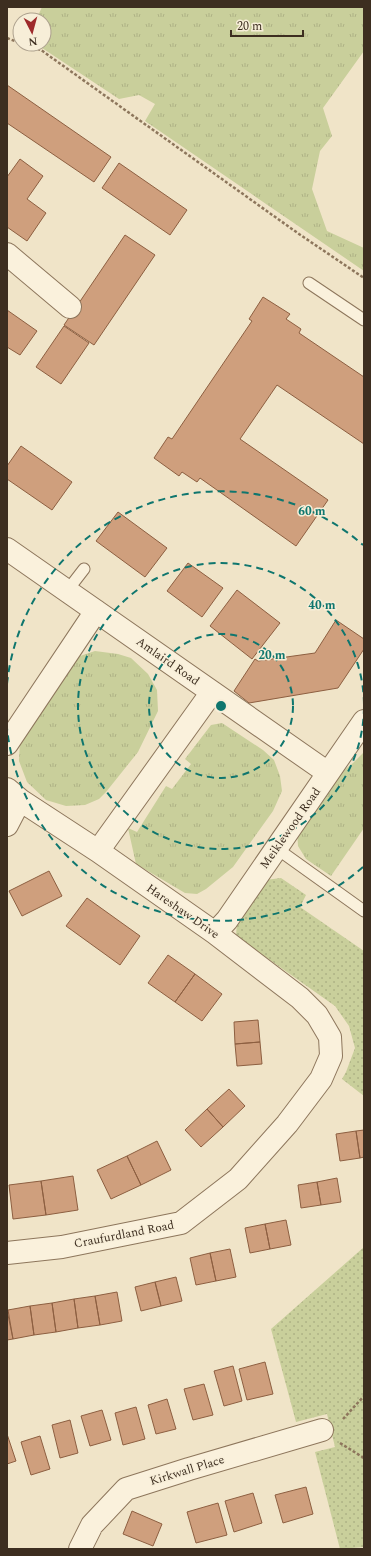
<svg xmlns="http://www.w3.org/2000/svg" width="371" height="1556" font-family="Spectral,serif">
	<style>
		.grass { fill: url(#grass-tufts) }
		.park { fill: url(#park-dots) }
		.building { fill: #cf9f7d; stroke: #8d5f41 }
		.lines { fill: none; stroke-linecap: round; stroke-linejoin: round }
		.lane-casing { stroke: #8d765c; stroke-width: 13 }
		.street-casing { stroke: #8d765c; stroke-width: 24 }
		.path { stroke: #8d765c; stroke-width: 2.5; stroke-dasharray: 3 2; stroke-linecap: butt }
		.lane { stroke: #faf1dc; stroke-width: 11 }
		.street { stroke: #faf1dc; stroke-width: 22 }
		.ring { fill: none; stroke: #0f766e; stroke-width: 2; stroke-dasharray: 7 5 }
		.labels { text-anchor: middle; stroke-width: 3; stroke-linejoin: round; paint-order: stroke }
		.street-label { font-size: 12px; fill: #3d2e20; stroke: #f7eed8 }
		.centre { fill: #0f766e; stroke: #f7eed8; stroke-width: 2 }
		.ring-label { font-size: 12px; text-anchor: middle; font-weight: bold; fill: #0f766e; stroke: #f7eed8; stroke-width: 3; stroke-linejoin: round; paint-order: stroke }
	</style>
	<defs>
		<pattern id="grass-tufts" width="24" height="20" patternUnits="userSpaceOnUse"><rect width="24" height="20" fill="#c9cf9b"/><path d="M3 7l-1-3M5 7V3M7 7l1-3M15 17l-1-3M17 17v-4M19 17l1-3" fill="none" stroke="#aeb285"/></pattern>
		<pattern id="park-dots" width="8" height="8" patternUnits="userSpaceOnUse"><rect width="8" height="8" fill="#c9cf9b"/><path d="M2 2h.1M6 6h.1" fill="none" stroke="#aeb285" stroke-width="1.8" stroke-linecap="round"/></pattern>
	</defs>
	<rect width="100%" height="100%" fill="#f0e4c8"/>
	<path class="grass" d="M42 7H364V51L323 108 332 136 320 151 312 189 327 231 364 248V271L145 121 155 104 139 95 119 99 36 44H44V20H36Z
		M95 651 118 654 131 658 148 674 157 690 158 711 138 752 106 792 99 799 85 805 66 806 46 800 27 782 19 761 20 738 77 657Z
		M222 723 263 750 274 760 280 776 282 791 273 811 233 867 206 889 197 894 185 893 136 864 128 828 137 832 166 786 172 789 191 764 185 759 211 725Z
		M363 753 364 828 331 876 306 859 298 846 297 831 333 779 353 763Z"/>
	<path class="park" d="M281 878 306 895 300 907 364 951V1096L342 1079 346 1072 355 1048 349 1026 335 1006 236 936 237 922 265 880Z
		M364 1247V1547L340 1549 315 1452 335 1447 327 1414 296 1422 271 1329Z"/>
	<path class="building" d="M7 85 111 157 94 182 7 123Z
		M20 159 43 176 27 199 46 213 27 241 7 227V177Z
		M119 163 187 210 170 235 102 188Z
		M125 235 155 255 94 345 64 325Z
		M263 297 290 314 286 319 301 329 299 333 364 377V444L277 385 240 439 328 500 296 546 200 478 197 482 182 472 179 476 154 458 168 437 172 439 252 321 249 319Z
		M7 310 37 331 20 355 7 347Z
		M64 326 89 343 61 384 36 367Z
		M21 446 72 482 52 510 7 479V466Z
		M118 512 167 548 145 577 96 541Z
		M188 563 223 588 202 617 167 591Z
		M237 590 280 623 252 659 210 626Z
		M336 620 364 639V649L338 688 249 703 234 691 255 659 258 661 315 653Z
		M49 871 62 896 22 916 9 891Z
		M87 898 140 936 120 965 66 926Z
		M168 955 195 974 175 1002 148 983Z
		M195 974 222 994 202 1021 175 1002Z
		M258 1020 260 1042 235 1044 234 1022Z
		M260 1042 262 1064 237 1066 235 1044Z
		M229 1089 245 1106 223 1127 207 1109Z
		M207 1109 223 1127 201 1147 185 1130Z
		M364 1130V1157L360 1158 356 1131Z
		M356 1131 360 1158 340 1161 336 1134Z
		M157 1141 171 1170 141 1185 127 1156Z
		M127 1156 141 1185 111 1199 97 1170Z
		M73 1176 78 1210 46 1215 41 1181Z
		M337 1178 341 1202 321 1205 317 1182Z
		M41 1181 46 1215 13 1219 9 1185Z
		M317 1182 321 1205 301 1208 298 1185Z
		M286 1220 291 1245 270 1249 265 1224Z
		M265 1224 270 1249 250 1253 245 1228Z
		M230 1249 236 1277 216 1281 210 1253Z
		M210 1253 216 1281 196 1285 190 1258Z
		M176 1277 182 1301 161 1306 155 1282Z
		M155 1282 161 1306 141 1311 135 1287Z
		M117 1292 122 1321 100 1325 95 1296Z
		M95 1296 100 1325 78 1328 74 1299Z
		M74 1299 78 1328 56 1332 52 1303Z
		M52 1303 56 1332 34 1335 30 1306Z
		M30 1306 34 1335 13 1339 8 1310Z
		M7 1310 13 1339 7 1340Z
		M265 1362 273 1394 247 1400 239 1369Z
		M233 1366 242 1401 224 1406 214 1371Z
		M204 1384 213 1415 193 1420 184 1389Z
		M167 1399 176 1429 156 1434 148 1405Z
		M136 1407 145 1439 123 1445 115 1413Z
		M102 1410 111 1440 90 1446 81 1416Z
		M70 1420 78 1453 60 1458 52 1425Z
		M7 1434 16 1461 7 1464Z
		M40 1436 50 1469 31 1475 21 1442Z
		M306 1487 313 1514 283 1523 275 1495Z
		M253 1493 262 1523 234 1532 225 1501Z
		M218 1503 227 1535 196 1543 187 1512Z
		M132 1511 162 1524 153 1546 123 1534Z"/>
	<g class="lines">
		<defs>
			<path id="lane" d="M309 283 364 320
				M67 591 84 569
				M276 848 364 911"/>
			<path id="street" d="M7 254 70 307
				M7 549 328 773
				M7 744 96 611
				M7 789 20 800 98 851 215 933 300 998 317 1015 330 1037 331 1056 321 1079 287 1124 238 1179 181 1223 62 1247 7 1253
				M7 825 20 800
				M98 851 212 692
				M215 933 227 920 364 721
				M80 1549 92 1525 126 1489 189 1469 322 1430"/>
		</defs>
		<use href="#lane" class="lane-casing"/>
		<use href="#street" class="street-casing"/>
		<path class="path" d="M7 38 20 43
			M23 44 41 50 299 234 364 278
			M343 1419 364 1396
			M340 1443 364 1458"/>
		<use href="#lane" class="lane"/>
		<use href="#street" class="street"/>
	</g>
	<g class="ring">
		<circle cx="221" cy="706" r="72"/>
		<path d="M364 707A143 143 0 1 1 364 705"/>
		<path d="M363 867A215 215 0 0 1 7 728M7 684A215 215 0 0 1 363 545"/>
	</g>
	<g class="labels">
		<g class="street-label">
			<text transform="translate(168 661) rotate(35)" y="4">Amlaird Road</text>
			<text transform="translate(290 828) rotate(-55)" y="4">Meiklewood Road</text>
			<text transform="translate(183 911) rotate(35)" y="4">Hareshaw Drive</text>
			<text transform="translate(124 1234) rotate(-11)" y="4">Craufurdland Road</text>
			<text transform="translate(187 1470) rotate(-17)" y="4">Kirkwall Place</text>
		</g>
	</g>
	<circle cx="221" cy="706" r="6" class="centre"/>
	<g class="ring-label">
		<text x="312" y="515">60 m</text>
		<text x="322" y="609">40 m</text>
		<text x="272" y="659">20 m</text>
	</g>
	<rect width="371" height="1556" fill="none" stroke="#3d2e20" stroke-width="16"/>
	<g transform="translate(32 32) rotate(174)"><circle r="19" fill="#f7eed8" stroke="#ada18e"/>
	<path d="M0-3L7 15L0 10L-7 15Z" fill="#9e2a2b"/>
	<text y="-6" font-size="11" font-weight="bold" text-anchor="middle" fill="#3d2e20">N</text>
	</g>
	<path d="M231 30v6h72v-6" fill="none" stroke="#3d2e20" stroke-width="2"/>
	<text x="237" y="30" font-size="12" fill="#3d2e20" stroke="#f7eed8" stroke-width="3" paint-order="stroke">20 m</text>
</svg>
